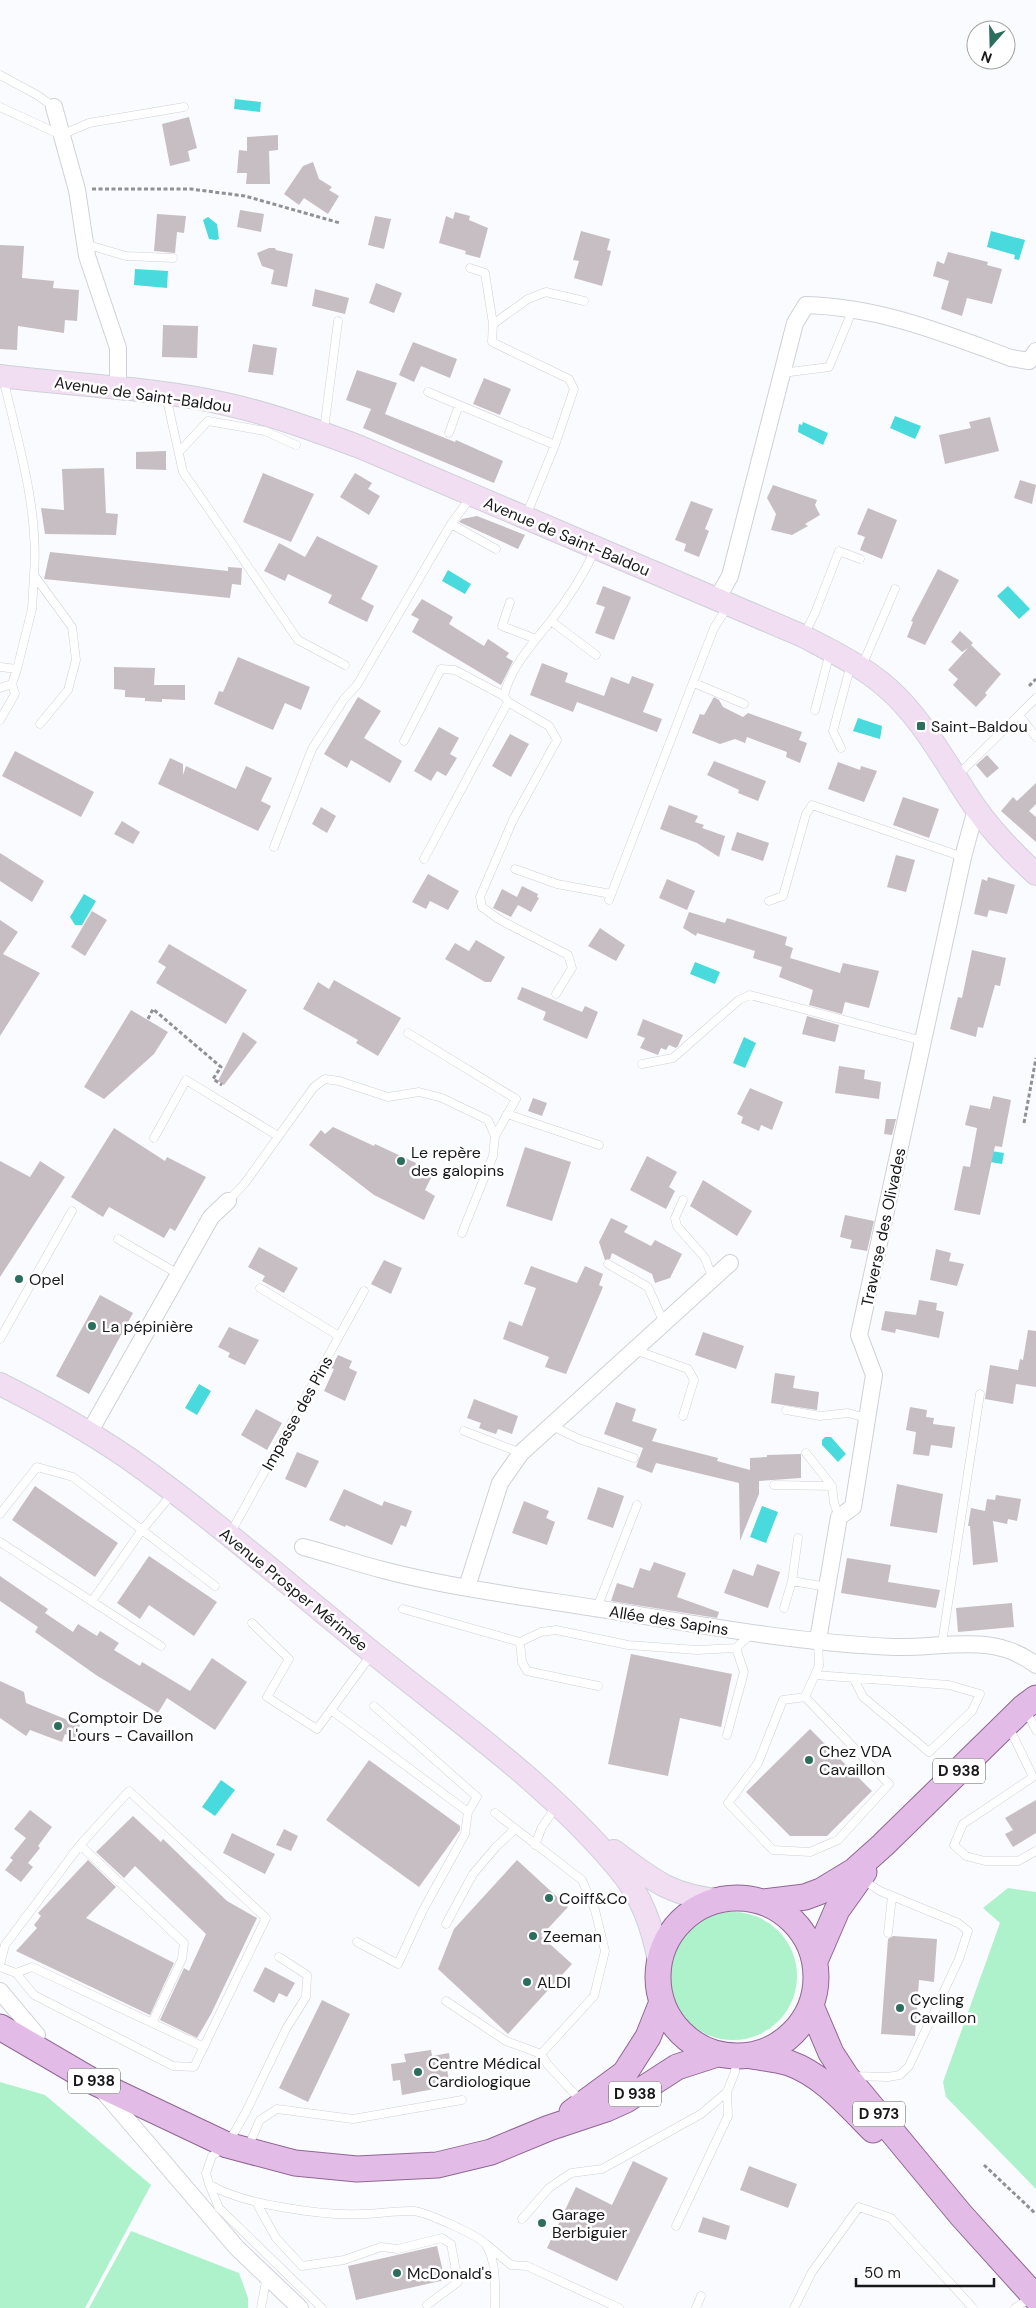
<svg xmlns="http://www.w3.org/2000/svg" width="1036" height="2308" font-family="'DM Sans',sans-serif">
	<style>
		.green { fill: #adf2cb }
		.water { fill: #49dadd }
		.building { fill: #c6bec3 }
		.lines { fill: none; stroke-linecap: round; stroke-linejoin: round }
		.lane-casing { stroke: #cfd1d9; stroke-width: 9 }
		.street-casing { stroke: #cfd1d9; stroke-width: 18 }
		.secondary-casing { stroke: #cfd1d9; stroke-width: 24 }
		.primary-casing { stroke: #8f6695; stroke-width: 27 }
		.path { stroke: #919194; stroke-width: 3; stroke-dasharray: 4 2.5; stroke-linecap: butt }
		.lane { stroke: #fff; stroke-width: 8 }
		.street { stroke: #fff; stroke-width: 16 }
		.secondary { stroke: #f1def3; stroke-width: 22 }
		.primary { stroke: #e2bce6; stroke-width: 25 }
		.poi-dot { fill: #2c6e5e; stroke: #fff; stroke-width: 2 }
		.labels { text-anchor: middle; stroke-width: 5; stroke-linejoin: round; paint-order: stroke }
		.shield { fill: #fff; stroke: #5d5d5f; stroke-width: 1 }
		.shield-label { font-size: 15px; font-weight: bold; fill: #18181b }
		.street-label { font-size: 16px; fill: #18181b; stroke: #fff }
		.poi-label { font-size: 16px; fill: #18181b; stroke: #fff; text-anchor: start }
	</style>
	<rect width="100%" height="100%" fill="#fafbfe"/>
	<path class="green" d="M1008 1888 1036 1892V2189L946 2097 943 2082 1000 1923 983 1908Z
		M669 1976a64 64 0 1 1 128 0a64 64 0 1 1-128 0Z
		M0 2082 45 2095 151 2185 85 2308H0Z
		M131 2231 239 2273 248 2298V2308H89Z"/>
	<path class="water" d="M235 99 261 102 260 112 234 109Z
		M208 217 217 224 219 239 216 240 209 239 203 220Z
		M991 231 1025 240 1019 260 1014 259 1015 255 987 247Z
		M135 269 168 271 167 288 134 285Z
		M895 416 921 426 915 439 890 428Z
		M803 422 828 433 823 445 798 432 799 424 802 425Z
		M448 570 471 584 465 594 442 581Z
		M1008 586 1030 609 1019 619 997 596Z
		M858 718 882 726 880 739 853 731Z
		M84 894 96 901 82 925H75L70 917Z
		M695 962 720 972 715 984 690 974Z
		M744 1037 756 1043 745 1068 733 1063Z
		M979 1149 1004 1153 1002 1164 978 1160Z
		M199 1384 211 1391 197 1415 185 1408Z
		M825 1437H831L846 1454 838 1462 822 1445V1440Z
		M762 1506 778 1512 766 1543 750 1537Z
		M221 1780 235 1790 215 1816 202 1807Z"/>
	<path class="building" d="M189 117 197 148 188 151 190 161 170 166 162 124Z
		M278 135V150L269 151 270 184H246L247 173H237L239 150 247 151V137Z
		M313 162 319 179 332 187 329 190 339 196 328 214 304 198 299 205 284 194 303 166Z
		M240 210 264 214 261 232 237 227Z
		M455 212 470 216 469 220 488 228 480 258 465 254 466 251 439 243 446 216 453 219Z
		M157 214 186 216 184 233 177 232 175 253 154 251Z
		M375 216 391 219 384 249 368 245Z
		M581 231 610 239 607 250 611 251 602 286 574 278 579 261 573 260Z
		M0 245 24 246 22 278 54 281 53 288 79 290 77 321 65 320 64 333 18 326 17 350 0 349Z
		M269 248H275L276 250 293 254 287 287 271 284 274 270 262 266 257 253Z
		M948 252 988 262 987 265 1002 269 992 304 967 298 962 316 941 309 949 281 933 276 937 261 944 264Z
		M376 283 402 293 394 313 369 303Z
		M315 289 349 298 345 314 312 306Z
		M163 325 198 326 197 358 162 357Z
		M413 342 457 359 450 378 421 366 414 382 399 375Z
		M253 344 277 348 273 375 248 372Z
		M357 370 397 383 385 414 455 442 456 440 503 461 494 483 363 428 371 409 346 400Z
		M484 378 511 389 500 415 473 404Z
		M990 417 999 451 945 464 939 435 971 428 969 422Z
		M166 451V470L136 469V452Z
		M104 468 106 513 118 514 116 535 45 534 41 508 64 510 62 469Z
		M263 473 314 494 291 542 243 522Z
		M355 473 372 483 368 489 380 496 369 515 340 497Z
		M1020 480 1036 485 1032 504 1014 498Z
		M773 485 817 500 815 505 820 515 805 524 808 526 792 535 771 530 776 514 767 498Z
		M691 501 713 509 705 529 709 531 699 557 684 551 686 544 675 540Z
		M868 508 897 520 882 559 860 550 865 537 857 534Z
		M477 516 525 535 518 549 459 522 462 519Z
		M317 536 378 566 361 599 374 606 367 622 328 603 332 595 288 574 285 581 264 571 279 543 305 557Z
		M50 552 228 571V567L242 568 241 585 232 584 230 598 44 579Z
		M938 569 959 580 925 645 907 637 913 622 911 621Z
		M603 586 631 597 614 640 595 633 605 607 596 604Z
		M422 599 453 617 449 624 484 646 488 639 509 653 506 657 513 661 501 685 412 632 419 619 411 615Z
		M960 631 973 643 971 645 1001 674 985 693 987 695 976 707 953 685 958 679 948 670 968 648 962 652 951 642Z
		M238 657 310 687 301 710 285 703 273 730 214 704 219 691 223 692Z
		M542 663 568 673 565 682 604 696 611 677 629 684 632 676 654 684 643 712 662 719 657 732 577 702 573 712 530 695Z
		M114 667 155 668 154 685H185V700L162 699V702L145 701V698L125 697V690L114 689Z
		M358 697 381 711 364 738 402 761 390 783 351 760 347 768 324 754Z
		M714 697 719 700 723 707 743 717 748 713 802 732 799 740 807 743 800 763 786 757 787 752 747 737 745 743 735 739 720 744 692 733 700 714 704 715Z
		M439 727 459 738 450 754 457 758 446 776 437 771 431 781 414 771Z
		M510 734 529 744 511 777 492 766Z
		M15 751 94 792 81 817 2 776Z
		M987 755 999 768 987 778 976 765Z
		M170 758 183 764V775L186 766 236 789 246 766 272 778 261 801 271 806 258 831 158 784Z
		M714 761 766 781 758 801 738 793 739 790 707 775Z
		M838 762 860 770 861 766 877 771 864 802 828 789Z
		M1036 783V804L1029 811 1036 817V842L1001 811 1013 797 1017 801Z
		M903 797 939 809 929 838 893 825Z
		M669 805 698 816 695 822 704 825 702 828 725 836 719 857 697 843 660 829Z
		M321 807 336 816 327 833 312 824Z
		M122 821 140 832 133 844 114 834Z
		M737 832 769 843 763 861 731 850Z
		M0 853 44 881 32 902 0 881Z
		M896 855 915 860 906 892 887 887Z
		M428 874 459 891 448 910 430 901 426 909 412 902Z
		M988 877 1015 885 1007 914 989 910 987 917 974 914 982 879 987 881Z
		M667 879 695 891 687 910 659 898Z
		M522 886 538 894 537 897 539 898 531 912 518 905 511 917 493 908 502 889 517 897Z
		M92 911 107 920 85 956 71 947Z
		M689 912 725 923 727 918 787 937 785 945 793 948 790 958 840 973 843 963 879 971 869 1008 845 1002 842 1014 809 1005 813 990 779 977 782 967 753 958 755 951 697 933 696 936 683 928Z
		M0 920 18 932 3 954 40 973 0 1036Z
		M600 928 625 945 616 961 588 946Z
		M476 940 505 957 491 982H485L445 959 455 943 469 951Z
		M169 944 247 990 226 1024 156 983 166 967 158 962Z
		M972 950 1006 958 1000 986 995 985 983 1028 978 1027 976 1037 950 1029 958 997 962 998Z
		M334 980 401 1018 378 1056 356 1043 358 1040 303 1009 318 982 329 989Z
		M522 987 582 1012 585 1006 598 1012 587 1039 543 1020 546 1012 517 999Z
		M131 1010 168 1032 154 1054 104 1099 84 1087Z
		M807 1016 839 1025 835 1042 802 1034Z
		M643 1019 683 1035 678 1046 676 1048 669 1045 666 1050 661 1048 658 1055 640 1048 645 1038 637 1035Z
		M243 1032 257 1042 224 1085 218 1081Z
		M839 1066 865 1070 864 1079 881 1082 879 1099 835 1093Z
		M750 1088 783 1102 772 1130 761 1125 759 1131 741 1123 743 1117 737 1114Z
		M993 1096 1011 1100 1002 1147 995 1146 980 1215 954 1210 963 1166 970 1167 977 1128 965 1125 970 1105 990 1109Z
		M533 1098 547 1103 542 1116 528 1111Z
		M886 1119H896L892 1135 884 1134Z
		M333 1127 374 1146 375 1144 416 1163 415 1167 432 1176 425 1190 435 1196 424 1220 374 1195 309 1145 321 1130 325 1134Z
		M114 1128 165 1161 167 1157 206 1177 175 1231 170 1228 164 1238 109 1207 103 1217 71 1197Z
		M525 1147 571 1162 552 1221 506 1206Z
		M647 1156 677 1172 669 1187 675 1191 666 1209 630 1190Z
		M0 1161 30 1177 40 1161 65 1177 0 1277Z
		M703 1180 752 1211 737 1236 690 1206Z
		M845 1215 874 1221 867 1251 850 1248 852 1240 840 1237Z
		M611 1218 628 1226 624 1232 651 1246 655 1240 682 1254 670 1278 655 1283 652 1274 612 1253 610 1259 605 1260 599 1242Z
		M259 1247 298 1268 284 1293 262 1281 265 1276 248 1267Z
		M936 1249 951 1253 949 1261 964 1264 957 1286 930 1280Z
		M384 1260 402 1268 391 1294 371 1284Z
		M531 1266 577 1283 585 1266 603 1274 599 1285 603 1287 566 1374 545 1367 549 1357 503 1339 509 1321 522 1326 536 1288 524 1284Z
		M100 1295 133 1313 89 1394 56 1376Z
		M919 1300 937 1303 936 1310 944 1312 939 1338 896 1329 895 1333 881 1330 885 1311 916 1315Z
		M229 1327 259 1340 245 1365 228 1357 230 1353 218 1347Z
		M1028 1330 1036 1331V1387L1016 1384 1013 1404 985 1399 990 1365 1018 1370 1020 1359 1023 1360Z
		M703 1332 744 1346 736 1369 695 1355Z
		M338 1355 352 1361 349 1368 357 1372 345 1401 324 1391 334 1369 331 1368Z
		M775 1373 795 1376 793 1388 819 1392 817 1410 771 1403Z
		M474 1399 518 1416 512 1434 498 1429 496 1434 487 1431 479 1428 481 1423 467 1418Z
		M616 1402 636 1409 632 1421 657 1429 652 1441 718 1458 717 1461 750 1470V1458L767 1457V1455L801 1454V1478L759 1481V1494L740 1541 739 1483 656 1463 652 1473 636 1467 643 1448 604 1434Z
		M910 1407 927 1410 926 1417 934 1418 933 1424 955 1427 952 1448 931 1445 929 1456 913 1454 916 1432 906 1430Z
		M256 1409 282 1423 267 1450 241 1435Z
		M297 1452 319 1461 306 1488 285 1479Z
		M897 1484 943 1494 937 1533 890 1526Z
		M35 1486 118 1543 95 1577 12 1520Z
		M598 1487 624 1496 613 1528 587 1519Z
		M344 1489 382 1506 384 1501 412 1511 406 1527 401 1525 392 1545 346 1525 345 1527 329 1520Z
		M996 1495 1021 1499 1017 1521 1008 1519 1007 1524 993 1521 998 1562 973 1565 970 1526H968L971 1508 985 1511 987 1499 995 1500Z
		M524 1501 549 1511 546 1518 555 1522 547 1545 512 1533Z
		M149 1556 217 1602 194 1636 149 1605 140 1619 117 1603Z
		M847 1558 891 1565 888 1582 940 1590 936 1608 841 1593Z
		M654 1562 686 1573 677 1597 719 1612 717 1618 611 1601 617 1583 633 1588 640 1568 650 1571Z
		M757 1564 780 1572 768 1608 724 1593 733 1569 753 1576Z
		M0 1576 48 1609 45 1613 73 1632 78 1624 97 1636 100 1631 119 1643 114 1650 140 1666 142 1662 190 1691 212 1658 247 1682 215 1730 167 1698 158 1713 96 1675 35 1632 38 1627 0 1601Z
		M1012 1603 1014 1627 958 1632 956 1608Z
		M631 1654 732 1674 721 1727 680 1718 668 1776 608 1764Z
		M0 1681 24 1692 26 1703 80 1725 75 1738 65 1734 62 1742 30 1730 26 1736 0 1718Z
		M810 1729 872 1791 827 1836H790L746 1792Z
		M369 1760 460 1826V1830L419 1887 326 1820Z
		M1036 1800V1833L1013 1847 1005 1834 1013 1830 1005 1818Z
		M30 1810 52 1827 38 1846 40 1848 28 1863 33 1867 21 1882 5 1870 13 1860 10 1858 26 1838 14 1829Z
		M133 1816 161 1842 163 1839 227 1901 257 1918 211 2014 197 2038 160 2020 184 1968 189 1971 206 1934 135 1866 124 1878 96 1852Z
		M284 1829 298 1836 291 1851 276 1845Z
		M232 1833 275 1854 265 1874 223 1853Z
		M88 1860 116 1887 86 1918 174 1963 150 2015 16 1951 37 1928 34 1925 41 1916 38 1913Z
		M517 1860 568 1907 541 1936 572 1964 508 2034 438 1969 454 1929Z
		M893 1936 937 1939 934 1982 919 1980 915 2036 881 2034 888 1939Z
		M265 1967 295 1983 287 1997 279 1993 274 2003 253 1991Z
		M322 2000 350 2014 308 2102 279 2088Z
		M431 2050 432 2056 449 2053 451 2068 447 2069 450 2086 402 2095 400 2080 393 2081 391 2064 406 2062 404 2054Z
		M633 2161 668 2178 617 2281 547 2248 576 2187 612 2205Z
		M749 2166 797 2184 788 2208 740 2190Z
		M703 2217 730 2226 726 2240 698 2232Z
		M437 2246 445 2280 356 2300 348 2266Z"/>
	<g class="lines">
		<defs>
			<path id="lane" d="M0 75 37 95 54 107
				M0 107 61 135 89 123 184 107
				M85 244 126 256 173 258
				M470 268 485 273 493 324 492 342 569 379 574 389 555 445 526 516
				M493 324 528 299 546 292 584 301
				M782 373 829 367 853 309
				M3 378C18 442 39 509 34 575L72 627 76 660 68 690 40 724
				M428 392 555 445
				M166 396 183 472 208 508 298 640 345 665
				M324 430 338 321
				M449 433 459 405
				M179 452 208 421 265 431 296 445
				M451 524 496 549
				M510 602 502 626 536 639
				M551 621 596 655
				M804 635 815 613 839 551 860 559
				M862 666 895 589
				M0 667 17 669 32 609 34 575
				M694 683 744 704
				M0 688 12 684 17 669
				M504 696C510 668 533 643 550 622 568 599 583 576 595 550
				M815 710 830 652
				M1019 715 1036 737
				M0 720 15 694 12 684
				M404 741 441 669 455 670 504 696 508 702 549 726 557 740 513 820 480 897 482 907 500 920 568 955 572 968 556 994
				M841 748 833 731 851 664
				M957 776 1036 698
				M274 847 312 749 344 699 357 685 451 524 471 497
				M424 859 508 702
				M515 869 557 884 611 894
				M609 900 714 628 728 606
				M769 901 783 896 806 814 812 805 963 857
				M408 1033 516 1099 495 1136
				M642 1064 673 1058 739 1000 750 995 923 1041
				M507 1114 599 1145
				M154 1138 186 1080 278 1136
				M683 1200 675 1218 677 1226 705 1258 713 1279
				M228 1201 245 1183 314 1087 325 1079 339 1081 388 1097 419 1092 442 1098 488 1120 495 1136 493 1156 462 1233
				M118 1239 180 1275
				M608 1264 648 1287 664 1323
				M260 1288 339 1336
				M0 1339 72 1211
				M635 1350 688 1369 694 1380 683 1416
				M786 1410 820 1416 848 1413 867 1418
				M552 1426 579 1439 634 1458
				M464 1431 521 1453
				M806 1453 832 1486 834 1503 839 1517
				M774 1485 832 1486
				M0 1514 37 1467 73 1477 215 1586
				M230 1534 364 1291
				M0 1542 161 1646
				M792 1581 798 1538
				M92 1601 142 1530 172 1494
				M597 1608 637 1505
				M784 1608 792 1581 827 1587
				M403 1609 520 1642 541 1632 556 1630 628 1645 697 1650 736 1648 751 1634
				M252 1623 289 1659 267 1697 317 1729 331 1710
				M520 1642 522 1662 527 1671 598 1686
				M942 1643 980 1394
				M371 1655 331 1710 468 1812 477 1797 374 1706
				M815 1675 949 1685 980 1694 972 1711 929 1752 863 1697 854 1679
				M805 1697 889 1784 838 1840 810 1852 773 1850 728 1803 758 1763 783 1700 805 1697 819 1666 818 1640
				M1026 1711 1036 1730
				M1009 1727 1033 1777 963 1824 954 1845 966 1856 985 1861H1018L1036 1851
				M727 1735 744 1672 736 1648
				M80 1845 184 1943 182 1959 152 2023
				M535 1845 542 1827 556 1807
				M446 1924 473 1874 496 1847 515 1829
				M888 1933 892 1896
				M357 1942 398 1964 423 1910 465 1834 468 1812
				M279 1957 307 1975 306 1997 286 2029 246 2112 227 2145 212 2156 206 2173 209 2184C240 2204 323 2216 361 2214 378 2214 397 2210 414 2211 425 2212 481 2236 486 2245 497 2262 495 2289 495 2308
				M0 1965 5 1945 80 1845 129 1791 266 1918 194 2067 173 2066 34 1995 16 1973 0 1967
				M16 1973 32 1967 204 2047
				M446 2001 506 2041 541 2054 594 1996 605 1951 595 1910 582 1880 495 1813
				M541 2054 548 2065 582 2102
				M852 2076 888 2077 900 2075 909 2066 959 1959 968 1931 958 1923 880 1891 863 1880
				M248 2147 260 2120 277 2109 353 2119 462 2100
				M209 2184 219 2208 322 2308
				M256 2202 276 2238 302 2266 344 2260 381 2247 398 2249 442 2238 451 2244 458 2282 427 2305
				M522 2219 549 2188 571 2173 602 2169 701 2114 727 2092 735 2072 736 2057
				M676 2226 728 2116 727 2092
				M486 2244 511 2265 527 2266 619 2308
				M261 2308 267 2276
				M696 2308 701 2296
				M794 2308 812 2272 859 2207 891 2218 973 2308
				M1015 2308 1032 2297"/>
			<path id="street" d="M54 107 77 190 87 256 118 348V388
				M717 599 730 576 795 323 806 305C880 307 943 333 1011 358L1029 361 1036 351
				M89 1433 211 1217 228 1201
				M303 1547C330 1554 356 1563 383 1570 460 1590 541 1599 620 1612 711 1627 802 1643 894 1647 943 1649 992 1631 1036 1665
				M467 1587 500 1483 521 1453 730 1263
				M818 1640 839 1517 853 1507 874 1375 859 1335 963 857 976 809
				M0 1991 37 2035
				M102 2090 237 2248 300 2308"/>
			<path id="secondary" d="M0 376C76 386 154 387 230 405 274 415 317 431 360 447L803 636C837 654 871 670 898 698 929 730 950 770 975 807 992 831 1014 854 1036 874
				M0 1384C44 1406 87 1430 128 1458 213 1518 292 1588 373 1653 457 1721 549 1785 618 1868 642 1896 652 1926 659 1961
				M614 1851C651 1879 672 1897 721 1900"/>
			<path id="primary" d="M658 1977a79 79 0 1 1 158 0a79 79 0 1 1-158 0Z
				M763 1902 805 1897 821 1891 854 1871 883 1845 1024 1707 1036 1698
				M815 1961 837 1910 864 1872
				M811 2006 831 2053 846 2076 961 2215 1036 2298
				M0 2027 94 2082 227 2145 295 2163 357 2169 437 2165 491 2152 549 2128 606 2109 626 2100 677 2067 717 2054
				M751 2056C763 2058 777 2059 789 2063 823 2075 848 2105 873 2130
				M572 2112 625 2073 648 2037 662 2002"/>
		</defs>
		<use href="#lane" class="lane-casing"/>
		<use href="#street" class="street-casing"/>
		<use href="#secondary" class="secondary-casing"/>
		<use href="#primary" class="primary-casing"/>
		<path class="path" d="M92 189H191L245 196 340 223
			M1029 686 1036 679
			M148 1019 153 1009 221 1067 213 1079 222 1085
			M1024 1123 1036 1058
			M984 2165 1036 2214"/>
		<use href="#lane" class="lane"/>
		<use href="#street" class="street"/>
		<use href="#secondary" class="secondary"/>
		<use href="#primary" class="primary"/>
	</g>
	<g class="poi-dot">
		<rect x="916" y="721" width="10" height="10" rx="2.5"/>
		<circle cx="401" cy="1161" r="5"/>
		<circle cx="19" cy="1279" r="5"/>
		<circle cx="92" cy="1326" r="5"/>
		<circle cx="58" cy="1726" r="5"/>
		<circle cx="809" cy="1760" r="5"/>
		<circle cx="549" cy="1898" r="5"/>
		<circle cx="533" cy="1936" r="5"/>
		<circle cx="527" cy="1982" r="5"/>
		<circle cx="900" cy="2008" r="5"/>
		<circle cx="418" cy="2072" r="5"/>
		<circle cx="542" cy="2223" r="5"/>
		<circle cx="397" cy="2273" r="5"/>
	</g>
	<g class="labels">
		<g class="shield">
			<rect x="933" y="1758.5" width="52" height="25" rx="4"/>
			<rect x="68" y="2068.5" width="52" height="25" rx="4"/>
			<rect x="609" y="2081.5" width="52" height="25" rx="4"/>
			<rect x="853" y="2101.5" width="52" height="25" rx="4"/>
		</g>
		<g class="shield-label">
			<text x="959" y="1776">D 938</text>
			<text x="94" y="2086">D 938</text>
			<text x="635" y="2099">D 938</text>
			<text x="879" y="2119">D 973</text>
		</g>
		<g class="street-label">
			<text transform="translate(143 394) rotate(8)" y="6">Avenue de Saint-Baldou</text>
			<text transform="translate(567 536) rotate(23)" y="6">Avenue de Saint-Baldou</text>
			<text transform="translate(883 1227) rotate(-78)" y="6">Traverse des Olivades</text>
			<text transform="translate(297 1413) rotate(-61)" y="6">Impasse des Pins</text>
			<text transform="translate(294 1589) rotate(39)" y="6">Avenue Prosper Mérimée</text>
			<text transform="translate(669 1620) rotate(9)" y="6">Allée des Sapins</text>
		</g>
		<g class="poi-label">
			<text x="931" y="732">Saint-Baldou</text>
			<text x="411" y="1158">Le repère<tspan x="411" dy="18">des galopins</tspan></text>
			<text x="29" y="1285">Opel</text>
			<text x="102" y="1332">La pépinière</text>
			<text x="68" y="1723">Comptoir De<tspan x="68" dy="18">L'ours - Cavaillon</tspan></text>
			<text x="819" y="1757">Chez VDA<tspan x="819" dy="18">Cavaillon</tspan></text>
			<text x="559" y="1904">Coiff&amp;Co</text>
			<text x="543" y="1942">Zeeman</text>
			<text x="537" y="1988">ALDI</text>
			<text x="910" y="2005">Cycling<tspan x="910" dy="18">Cavaillon</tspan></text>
			<text x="428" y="2069">Centre Médical<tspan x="428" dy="18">Cardiologique</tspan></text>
			<text x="552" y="2220">Garage<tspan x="552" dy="18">Berbiguier</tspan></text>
			<text x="407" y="2279">McDonald's</text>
		</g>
	</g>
	<g transform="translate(991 45) rotate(200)"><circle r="24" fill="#ffffff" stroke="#a3a3a4"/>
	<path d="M0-4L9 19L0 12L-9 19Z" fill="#2c6e5e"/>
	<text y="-8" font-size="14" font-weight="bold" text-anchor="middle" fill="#18181b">N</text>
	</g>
	<path d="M856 2278v8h138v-8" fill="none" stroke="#18181b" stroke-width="2.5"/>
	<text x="864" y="2278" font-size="15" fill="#18181b" stroke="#ffffff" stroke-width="4" paint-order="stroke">50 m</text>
</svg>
